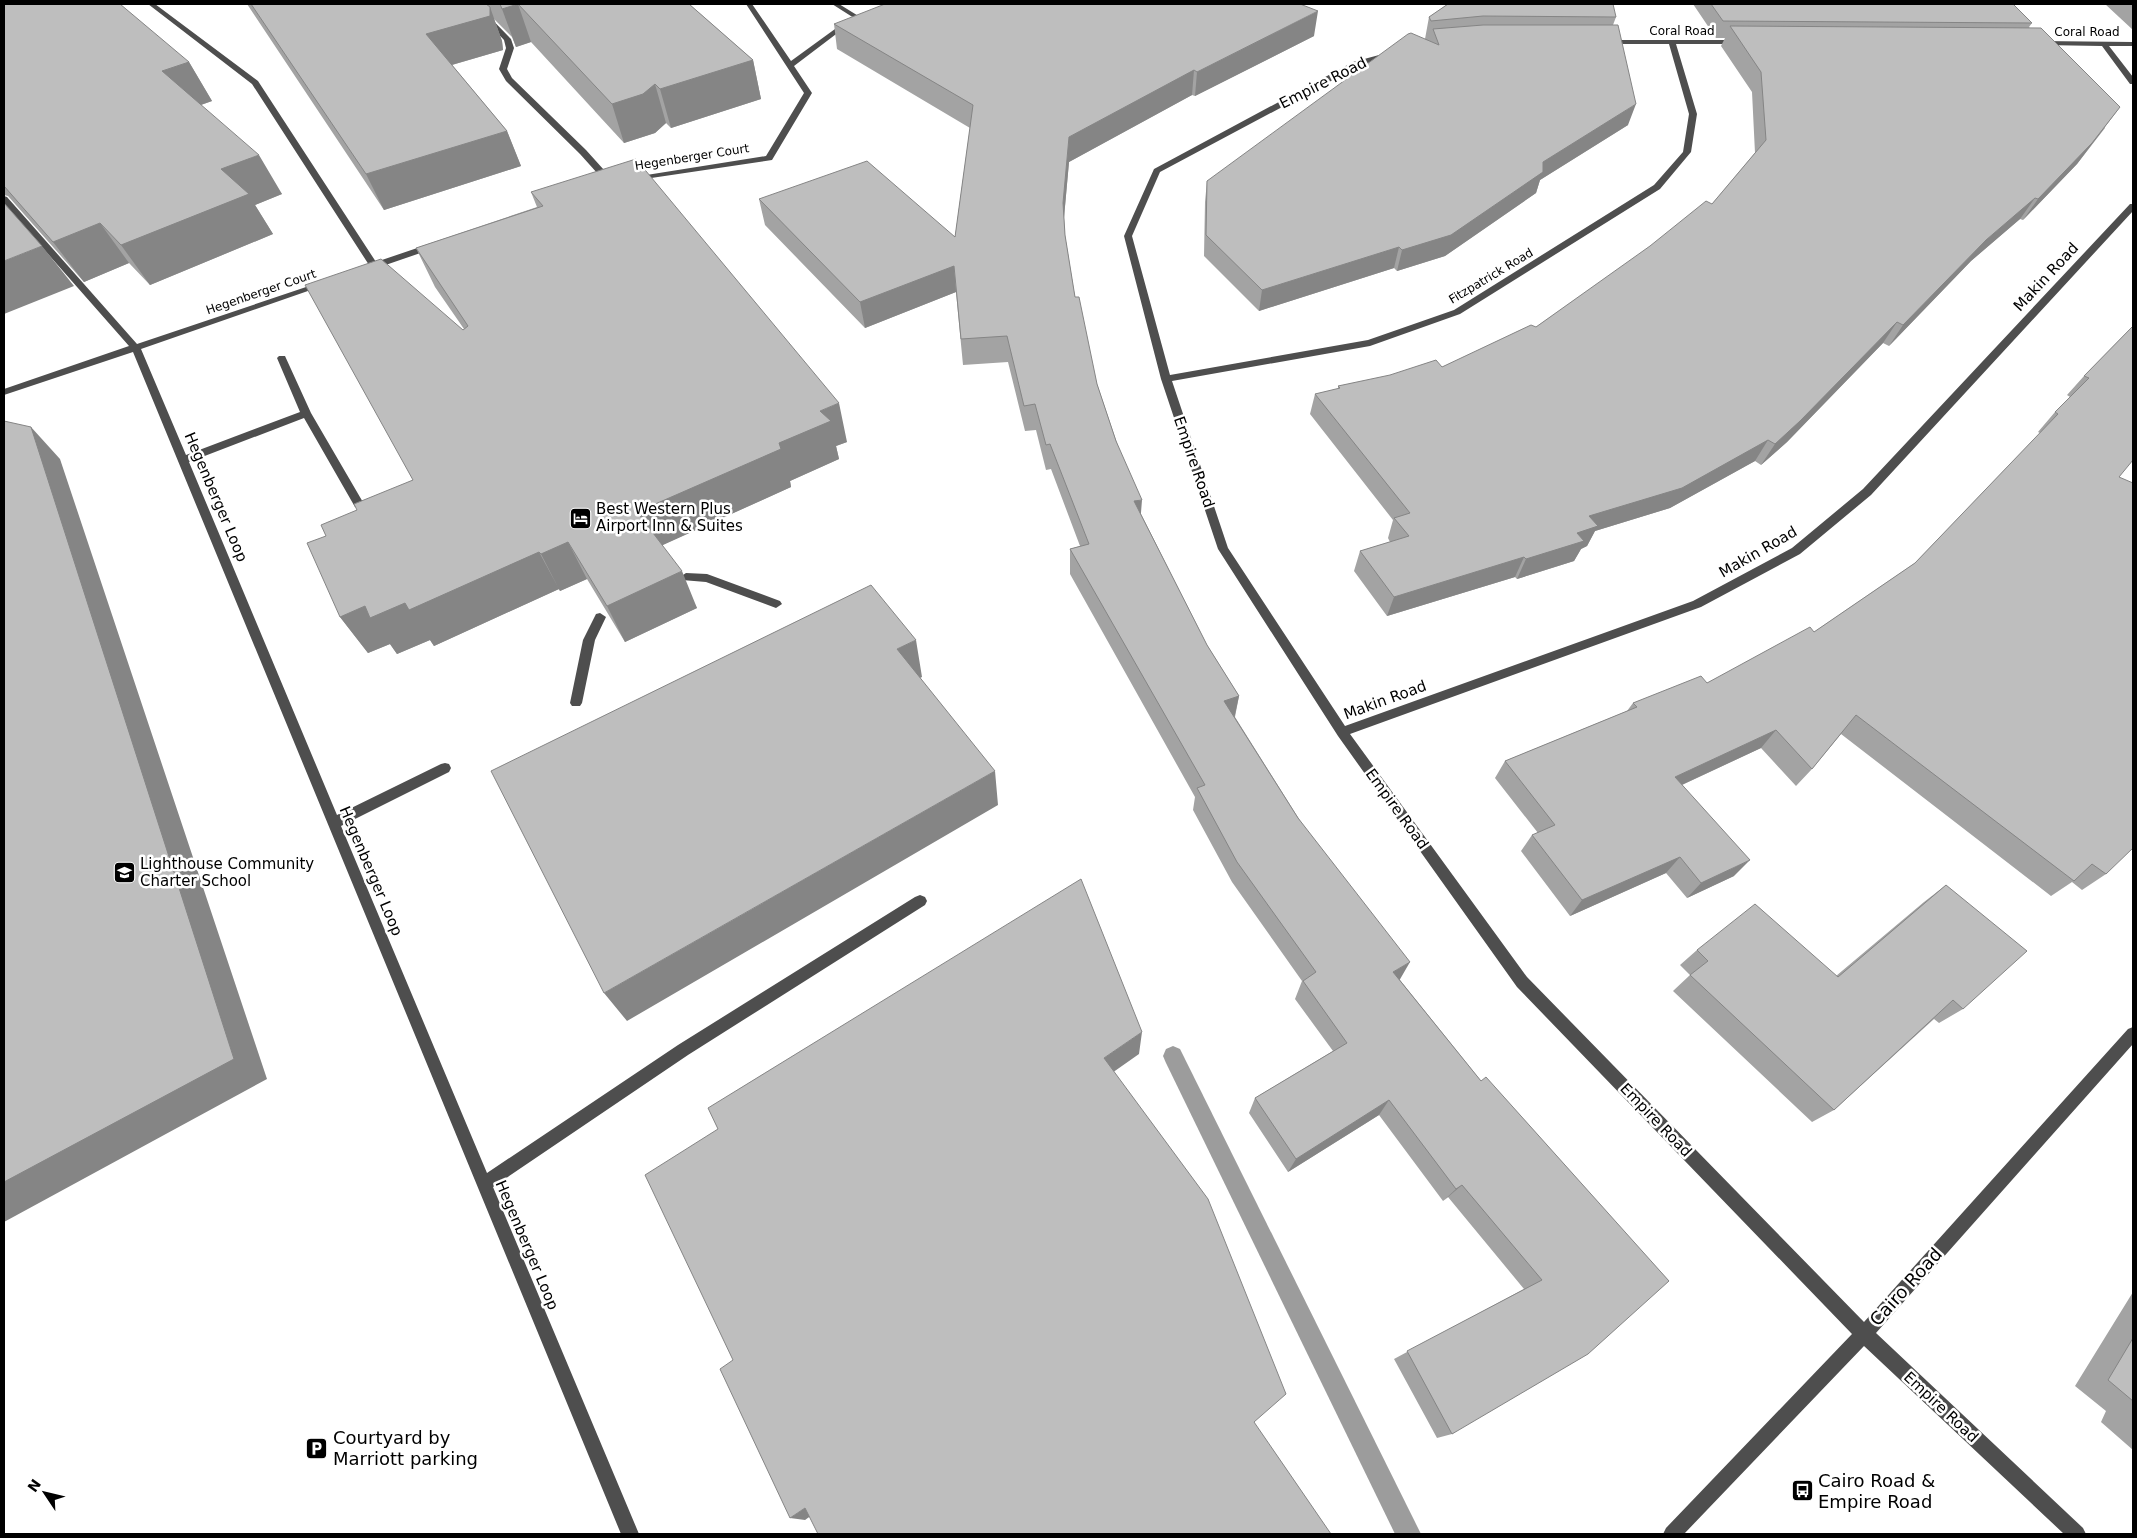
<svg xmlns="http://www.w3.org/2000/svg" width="2137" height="1538" font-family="'DejaVu Sans',sans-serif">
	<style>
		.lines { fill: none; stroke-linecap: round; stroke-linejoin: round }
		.stream { fill: #9c9c9c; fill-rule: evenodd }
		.minor { fill: #4e4e4e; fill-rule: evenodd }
		.wall { fill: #a3a3a3 }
		.shaded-wall { fill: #858585 }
		.building { fill: #bebebe; stroke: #858585 }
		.labels { text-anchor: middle; stroke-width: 5; stroke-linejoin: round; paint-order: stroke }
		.far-street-label { font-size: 12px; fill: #000; stroke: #fff }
		.street-label { font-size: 15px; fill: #000; stroke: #fff }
		.poi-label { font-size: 15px; fill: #000; stroke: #fff; text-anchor: start }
		.near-street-label { font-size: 18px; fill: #000; stroke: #fff }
		.near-poi-label { font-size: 18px; fill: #000; stroke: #fff; text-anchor: start }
	</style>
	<rect width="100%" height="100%" fill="#fff"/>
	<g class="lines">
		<path class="stream" d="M1173 1046 1180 1049 1421 1534H1395L1166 1063 1163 1056 1166 1049Z"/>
		<path class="minor" d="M148 4H155L258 81 376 262 432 243 436 246 435 248 371 270H365V266L369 265 252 84Z
			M470 4H477L511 39 514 48 507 69 512 78 586 150 613 180V184H607L580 154 506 81 499 69 506 48 504 40Z
			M746 4H752L791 61 846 21 852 22 794 66 812 93 772 160 631 181V177H634L766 156 804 93Z
			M832 4H839L860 17 854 18Z
			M1601 40H1739L1743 42 1739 44H1676L1697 114 1691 152 1660 189 1460 314 1370 346 1172 381 1228 548 1345 726 1693 601 1792 548 1863 489 2130 204H2133V211L1871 495 1800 554 1701 607 1350 734 1527 977 1864 1322 2128 1029 2133 1027V1044L1876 1333 2083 1528 2086 1534H2064L1864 1346 1684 1534H1663L1666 1528 1852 1334 1517 987 1338 736 1218 549 1161 379 1124 236 1154 169 1353 62 1394 51V55L1359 66 1160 172 1132 236 1170 375 1368 340 1454 310 1654 185 1683 152 1689 114 1669 44H1604L1600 42Z
			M2039 41 2133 42V46H2109L2133 77V84H2130L2102 46 2042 45H2039Z
			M4 196 7 197 137 344 321 282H327L328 284 141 349 186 455 300 412 277 358 279 356H285L311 413 364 504 359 508 355 507 304 418 189 462 337 815 441 764 445 763 449 764 451 768 449 772 341 826 487 1173 678 1045 915 897 920 895 925 897 927 901 925 905 688 1055 493 1187 639 1534H621L133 352 4 395V389L129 346 4 204Z
			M686 573 707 574 780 601 782 604 776 608 706 582 682 580 680 577Z
			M600 613 606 617 595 640 582 703 580 706H572L570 703 583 640 596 614Z"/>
	</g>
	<path class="wall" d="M4 4 189 62 212 101 201 105 282 194 255 205 273 234 150 285 129 263 84 282 8 196 4 195Z
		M247 4H689L753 60 761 99 671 128 666 123 655 133 624 143 531 42 516 47 512 37 494 19 502 41 503 50 452 65 507 131 521 166 384 210Z
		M1448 4 1616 17 1613 25 1628 125 1540 180 1536 193 1445 256 1397 271 1394 268 1259 311 1204 256 1205 202 1207 181 1425 39 1429 17Z
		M1693 4H2013L2032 23 2029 27 2105 128 2077 164 2023 220 2020 219 1971 261 1889 346 1883 343 1787 442 1761 465 1755 461 1670 508 1595 531 1587 546 1581 549 1574 561 1517 579 1515 577 1387 616 1354 571 1360 551 1390 542 1388 538 1393 520 1310 414 1315 394 1338 389V386L1442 367 1536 327 1712 204 1755 153 1752 92 1721 46 1725 38H1716Z
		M2105 4H2133V30Z
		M834 24 1314 36 1195 96 1192 95 1069 162 1064 218 1065 235 1075 297 1097 384 1141 514 1207 645 1239 696 1235 717 1400 980 1481 1081 1669 1281 1452 1434 1437 1438 1394 1359 1524 1289 1448 1197 1443 1201 1379 1115 1288 1172 1249 1113 1255 1098 1333 1051 1295 999 1302 981 1232 882 1193 810 1195 797 1070 574V549L1080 546 1051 469 1046 470 1036 430 1025 431 1008 362 963 365 956 292 865 328 765 225 759 199 955 237 970 128 837 49Z
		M531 192 847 442 836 446 839 459 790 481 791 487 662 545 697 608 625 642 587 579 560 591 559 589 434 646 430 640 397 654 390 644 368 653 340 617 326 536 357 510 413 480 464 329 435 287 416 248 537 207Z
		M2133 326 2119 477 2106 874 2082 890 2072 882 2051 896 1841 734 1812 769 1796 786 1761 748 1682 785 1734 876 1687 898 1666 873 1570 916 1521 851 1532 835 1538 833 1495 778 1505 761 1627 711 1633 703 1707 683 1814 632 1915 563 2040 433 2038 432 2055 412 2070 397 2067 395 2084 376Z
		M1946 885 1963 1009 1939 1023 1934 1019 1834 1110 1812 1122 1673 991 1690 975 1680 965 1697 950 1836 976 1924 902Z
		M2133 1292V1450L2101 1422 2106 1411 2075 1386Z"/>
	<path class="shaded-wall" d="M518 4 531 42 516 47 502 9Z
		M490 7 502 41 503 50 441 68 426 34Z
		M1318 11 1314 36 1195 96 1197 72Z
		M753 60 761 99 671 128 660 89Z
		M189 62 212 101 186 110 162 71Z
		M1194 70 1192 95 1069 162 1063 228V203L1069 137Z
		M655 84 666 123 655 133 624 143 612 104Z
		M1636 104 1628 125 1540 180 1536 193 1445 256 1397 271 1402 250 1543 162Z
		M2120 107 2077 164 2023 220 2038 199Z
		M507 131 521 166 384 210 366 174Z
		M259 155 282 194 255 205 273 234 150 285 121 245 221 169Z
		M2035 198 2020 219 1971 261 1889 346 1903 325 1986 240Z
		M100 223 129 263 84 282 53 242Z
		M42 246 74 286 4 314V261Z
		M1399 247 1394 268 1259 311 1262 290Z
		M954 266 956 292 865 328 860 302Z
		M1897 322 1883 343 1787 442 1761 465 1775 444Z
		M839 403 847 442 836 446 839 459 790 481 791 487 652 550 637 512 779 443 820 411Z
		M31 427 60 459 267 1079 4 1222V1182Z
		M1768 440 1755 461 1670 508 1595 531 1587 546 1581 549 1574 561 1517 579 1526 559 1577 533 1589 516Z
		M1142 500 1140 525 1134 501Z
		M568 542 587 579 560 591 541 554Z
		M539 552 559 589 434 646 430 640 397 654 390 644 368 653 340 617 365 606 405 603Z
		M1524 557 1515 577 1387 616 1394 597Z
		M682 571 697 608 625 642 607 606Z
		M916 640 922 677 904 686 897 649Z
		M1239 696 1234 719 1224 701Z
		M1776 730 1761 748 1662 794 1675 777Z
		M995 771 998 805 627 1021 604 993Z
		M1680 857 1666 873 1570 916 1582 900Z
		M1750 860 1734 876 1687 898 1701 883Z
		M1410 962 1399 981 1393 972Z
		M1142 1032 1139 1054 1102 1080 1104 1058Z
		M1389 1100 1379 1115 1288 1172 1296 1159Z
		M1462 1185 1448 1197 1443 1201 1456 1189Z
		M805 1508 819 1510 805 1520 790 1518Z"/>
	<path class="building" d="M4 4H120L189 62 162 71 259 155 221 169 249 194 121 245 100 223 53 242 4 186Z
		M251 4H486L490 7V16L426 34 507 131 366 174Z
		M500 4H689L753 60 660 89 655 84 643 94 612 104 518 4 502 9Z
		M885 4H1300L1318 11 1197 72 1194 70 1069 137 1063 203 1065 235 1075 297H1079L1097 384 1116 441 1142 500 1134 501 1207 645 1239 696 1224 701 1298 818 1410 962 1393 972 1481 1081 1486 1077 1669 1281 1588 1354 1452 1434 1407 1351 1542 1280 1462 1185 1456 1189 1389 1100 1296 1159 1255 1098 1347 1043 1303 981 1316 972 1237 862 1197 788 1205 785 1070 549 1089 544 1050 444 1046 445 1035 404 1024 406 1007 336 961 339 954 266 860 302 759 199 867 161 955 237 973 105 834 24Z
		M1448 4H1613L1616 17 1483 16 1431 21 1429 17Z
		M1711 4H2013L2032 23 1723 21Z
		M1483 25H1618L1636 104 1543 162V172L1451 235 1402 250 1399 247 1262 290 1206 235 1207 181 1408 34 1411 33 1439 45 1433 29Z
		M1730 26 2041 28 2120 107 2092 143 2038 199 2035 198 1986 240 1903 325 1897 322 1800 421 1775 444 1768 440 1682 488 1589 516 1598 526 1577 533 1584 541 1526 559 1524 557 1394 597 1360 551 1409 536 1394 518 1410 513 1315 394 1340 388 1338 386 1390 375 1436 360 1442 367 1531 325 1536 327 1650 246 1706 201 1712 204 1766 140 1761 72Z
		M636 159 839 403 820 411 831 421 779 443 781 449 637 512 682 571 607 606 568 542 541 554 539 552 409 610 405 603 370 618 365 606 340 617 307 543 326 536 321 525 357 510 354 504 413 480 305 285 381 259 463 330 468 326 416 248 543 206 531 192Z
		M4 203 42 246 4 261Z
		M2133 326V460L2119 477 2133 483V848L2106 874 2092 864 2074 881 1856 715 1812 769 1776 730 1675 777 1750 860 1701 883 1680 857 1582 900 1532 835 1555 825 1505 761 1637 707 1633 703 1701 676 1707 683 1810 627 1814 632 1915 563 2058 414 2055 412 2089 378 2084 376Z
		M4 421 31 427 234 1059 4 1182Z
		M871 585 916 640 897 649 995 771 604 993 491 771Z
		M1081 879 1142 1032 1104 1058 1208 1199 1286 1394 1254 1422 1331 1534H818L805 1508 790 1518 720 1369 733 1360 645 1175 718 1129 708 1108Z
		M1946 885 2027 951 1963 1009 1953 1000 1834 1110 1690 975 1708 961 1697 950 1755 904 1838 977Z
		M2133 1338V1401L2108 1380Z"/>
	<defs>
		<symbol id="hotel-square" viewBox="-11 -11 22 22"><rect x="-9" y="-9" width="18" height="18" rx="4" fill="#000" stroke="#fff"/><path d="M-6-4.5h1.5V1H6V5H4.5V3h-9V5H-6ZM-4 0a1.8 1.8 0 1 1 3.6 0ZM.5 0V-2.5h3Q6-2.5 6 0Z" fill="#fff"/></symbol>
		<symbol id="school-square" viewBox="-11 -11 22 22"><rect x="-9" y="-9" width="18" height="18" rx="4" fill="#000" stroke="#fff"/><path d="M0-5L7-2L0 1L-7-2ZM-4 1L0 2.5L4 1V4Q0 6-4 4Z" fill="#fff"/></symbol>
		<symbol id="parking-square" viewBox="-11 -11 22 22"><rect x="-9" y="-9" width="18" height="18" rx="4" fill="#000" stroke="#fff"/><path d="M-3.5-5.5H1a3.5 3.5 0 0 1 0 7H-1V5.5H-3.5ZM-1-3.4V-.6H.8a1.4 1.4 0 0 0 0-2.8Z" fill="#fff"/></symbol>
		<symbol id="bus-square" viewBox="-11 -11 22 22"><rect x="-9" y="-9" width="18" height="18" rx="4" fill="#000" stroke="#fff"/><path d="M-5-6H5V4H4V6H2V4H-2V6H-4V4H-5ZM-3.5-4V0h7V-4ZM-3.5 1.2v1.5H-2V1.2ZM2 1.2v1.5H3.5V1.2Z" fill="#fff"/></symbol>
	</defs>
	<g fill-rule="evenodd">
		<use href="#hotel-square" x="568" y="506" width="25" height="25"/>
		<use href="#school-square" x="112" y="860" width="25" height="25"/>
		<use href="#parking-square" x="304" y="1436" width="25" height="25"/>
		<use href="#bus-square" x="1790" y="1478" width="25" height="25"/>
	</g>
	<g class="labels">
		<g class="far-street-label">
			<text x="1682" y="35">Coral Road</text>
			<text x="2087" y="36">Coral Road</text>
			<text transform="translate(692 157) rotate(-9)" y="4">Hegenberger Court</text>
			<text transform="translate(1491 276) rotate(-31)" y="4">Fitzpatrick Road</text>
			<text transform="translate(261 292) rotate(-19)" y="4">Hegenberger Court</text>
		</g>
		<g class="street-label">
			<text transform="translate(1323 83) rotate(-27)" y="5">Empire Road</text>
			<text transform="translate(2046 277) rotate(-47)" y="5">Makin Road</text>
			<text transform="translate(1194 462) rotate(71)" y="5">Empire Road</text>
			<text transform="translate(216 497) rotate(67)" y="5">Hegenberger Loop</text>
			<text transform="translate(1758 552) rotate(-30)" y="5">Makin Road</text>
			<text transform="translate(1385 700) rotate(-20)" y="5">Makin Road</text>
			<text transform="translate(1397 809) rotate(54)" y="5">Empire Road</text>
			<text transform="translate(371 871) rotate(67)" y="5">Hegenberger Loop</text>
			<text transform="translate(1656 1120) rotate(46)" y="5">Empire Road</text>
			<text transform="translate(527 1245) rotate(67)" y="5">Hegenberger Loop</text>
			<text transform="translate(1941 1407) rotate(43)" y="5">Empire Road</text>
		</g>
		<g class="poi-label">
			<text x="596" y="514">Best Western Plus<tspan x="596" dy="17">Airport Inn &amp; Suites</tspan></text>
			<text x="140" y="869">Lighthouse Community<tspan x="140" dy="17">Charter School</tspan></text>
		</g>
		<g class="near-street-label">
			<text transform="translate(1906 1287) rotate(-48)" y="6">Cairo Road</text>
		</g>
		<g class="near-poi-label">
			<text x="333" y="1444">Courtyard by<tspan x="333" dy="21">Marriott parking</tspan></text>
			<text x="1818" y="1487">Cairo Road &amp;<tspan x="1818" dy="21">Empire Road</tspan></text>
		</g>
	</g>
	<rect width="2137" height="1538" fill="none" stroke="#000000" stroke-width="10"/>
	<g transform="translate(45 1493) rotate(305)" stroke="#ffffff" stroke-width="4" paint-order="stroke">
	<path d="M0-4L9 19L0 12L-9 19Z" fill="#000000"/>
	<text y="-8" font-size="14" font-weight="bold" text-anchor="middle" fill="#000000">N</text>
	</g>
</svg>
